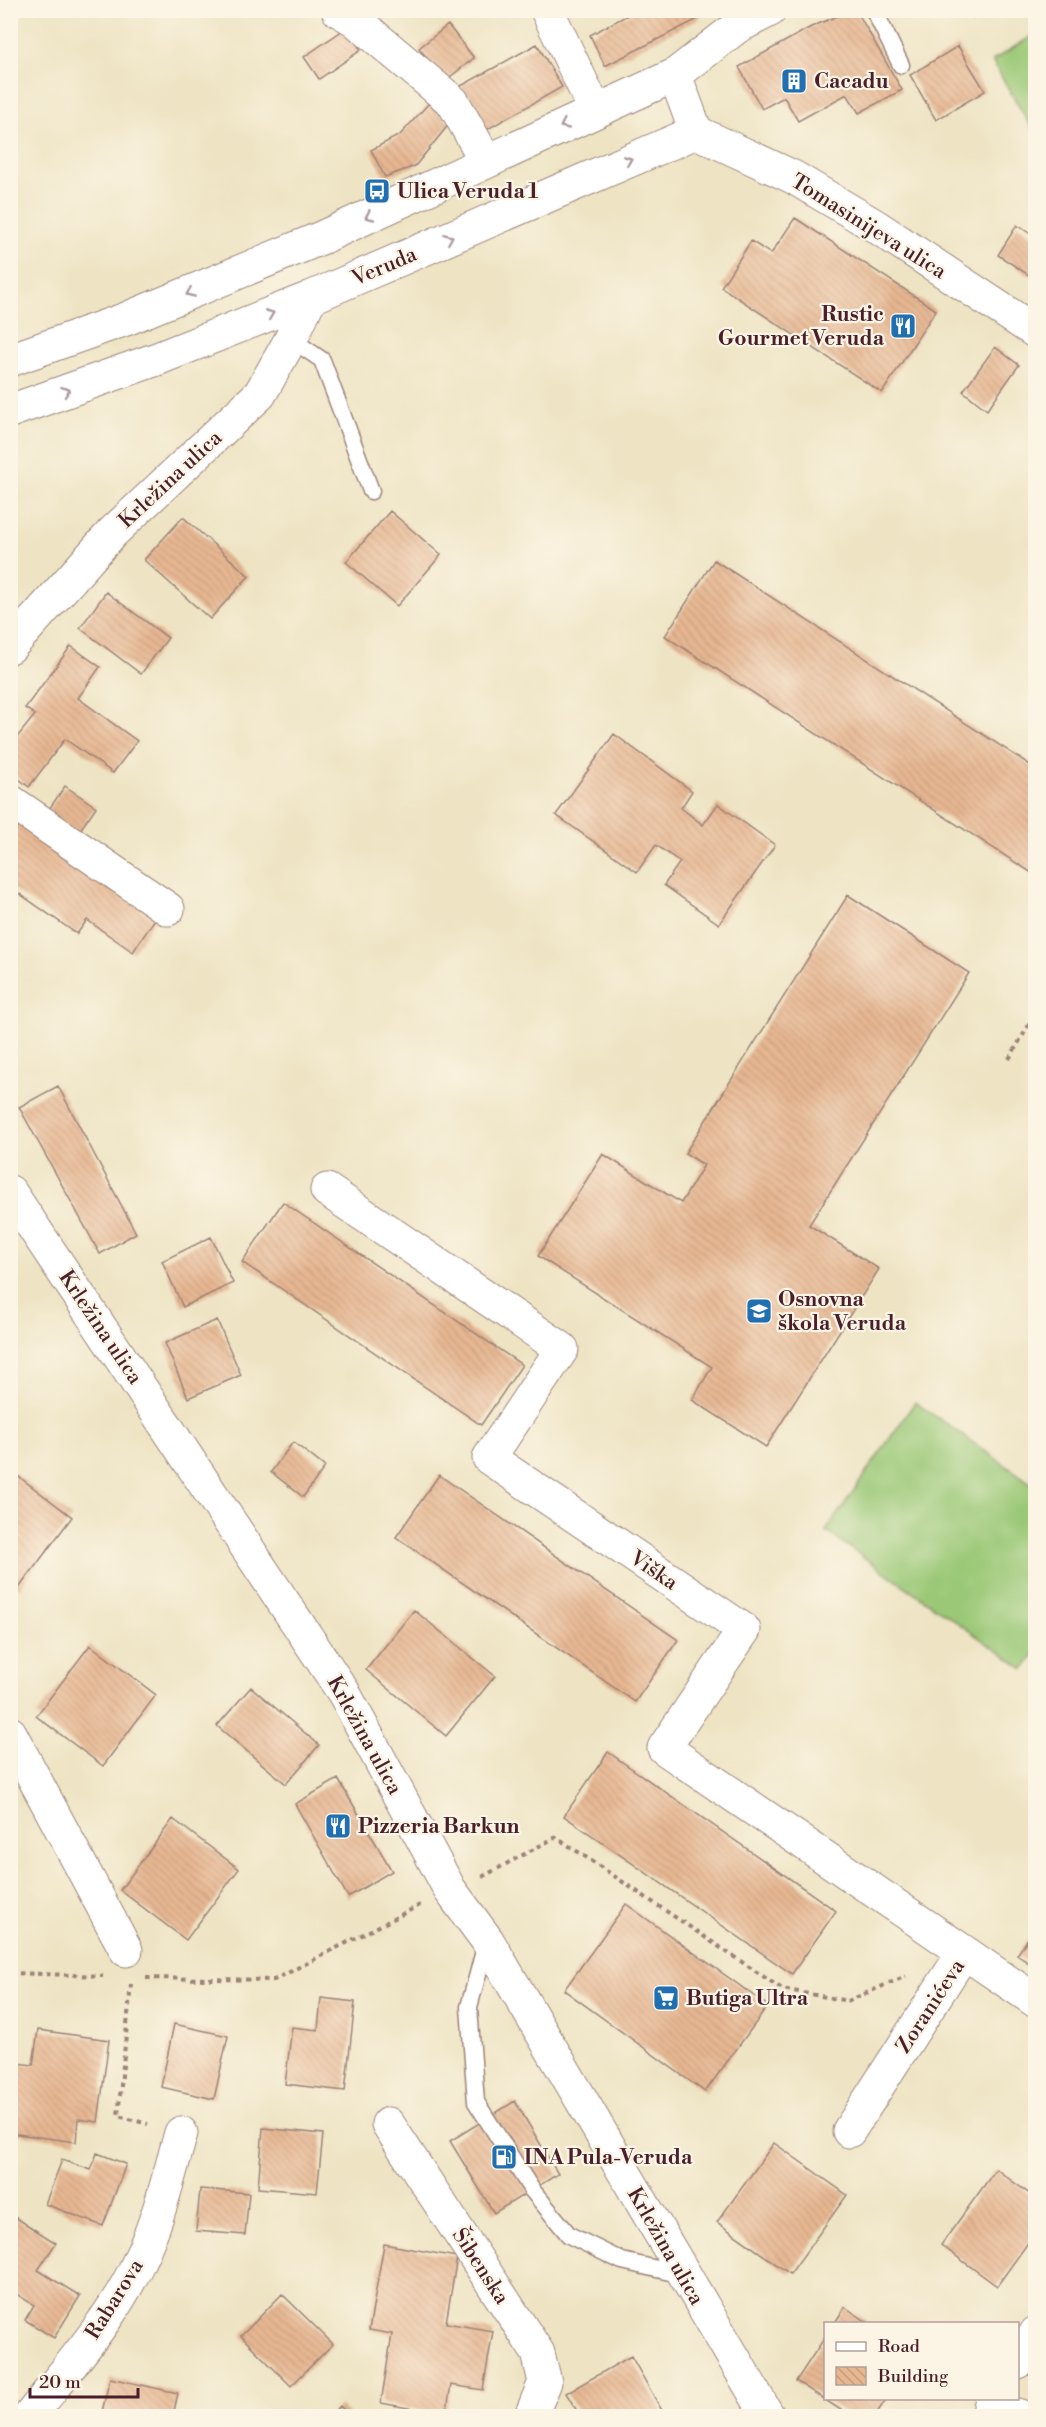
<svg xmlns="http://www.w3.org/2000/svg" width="1046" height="2427" font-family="'Libre Bodoni',serif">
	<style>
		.grass { fill: #9ac876; stroke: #727450; stroke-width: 1.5 }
		.building { fill: url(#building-back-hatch) }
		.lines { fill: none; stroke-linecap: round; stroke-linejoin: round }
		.lane-casing { stroke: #9c8278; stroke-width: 19 }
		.street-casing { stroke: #9c8278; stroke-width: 35 }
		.secondary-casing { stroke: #9c8278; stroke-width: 35 }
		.path { stroke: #9c8278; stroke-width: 4; stroke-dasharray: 4.5 4.5; stroke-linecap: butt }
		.lane { stroke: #fff; stroke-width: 16 }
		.street { stroke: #fff; stroke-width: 33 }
		.secondary { stroke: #fff; stroke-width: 33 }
		.oneway { stroke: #ae9aa0 }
		.labels { text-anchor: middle; stroke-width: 4.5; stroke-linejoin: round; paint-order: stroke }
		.poi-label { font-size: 21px; font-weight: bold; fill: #4a1f2b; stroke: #fcf5e5; text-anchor: start }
		.street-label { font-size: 21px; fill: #4a1f2b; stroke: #fcf5e5 }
	</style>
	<defs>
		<pattern id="building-back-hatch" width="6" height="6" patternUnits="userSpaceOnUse" patternTransform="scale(1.5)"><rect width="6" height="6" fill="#e7b792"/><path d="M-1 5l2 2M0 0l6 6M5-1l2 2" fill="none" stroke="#c89d7e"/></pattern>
	</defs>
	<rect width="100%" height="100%" fill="#fcf5e5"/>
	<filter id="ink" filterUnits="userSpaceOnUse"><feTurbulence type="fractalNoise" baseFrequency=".0167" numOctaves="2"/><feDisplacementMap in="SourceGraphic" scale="12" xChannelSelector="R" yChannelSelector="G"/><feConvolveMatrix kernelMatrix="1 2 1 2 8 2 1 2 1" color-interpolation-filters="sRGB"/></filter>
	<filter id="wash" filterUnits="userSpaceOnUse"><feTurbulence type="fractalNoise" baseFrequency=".008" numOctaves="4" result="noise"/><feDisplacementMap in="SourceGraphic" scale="24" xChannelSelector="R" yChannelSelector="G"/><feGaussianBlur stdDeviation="1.35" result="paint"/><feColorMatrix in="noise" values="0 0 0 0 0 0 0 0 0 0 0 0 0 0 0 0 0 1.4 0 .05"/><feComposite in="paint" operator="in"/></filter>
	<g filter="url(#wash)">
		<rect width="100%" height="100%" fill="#eee4c4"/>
		<path class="grass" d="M1035 34V133L992 61Z
			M915 1402 1035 1486V1653L1024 1669 826 1531Z"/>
		<g id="blocks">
			<path class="building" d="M637 10H696L700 18 605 66 590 35Z
				M852 10H856L902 90 859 113 847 94 798 121 784 97 762 109 739 67 811 27Z
				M969 10H987L973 18Z
				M448 25 474 58 445 81 419 48Z
				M346 28 361 50 319 79 304 57Z
				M537 44 562 87 486 130 461 86Z
				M958 46 985 91 936 120 910 75Z
				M429 103 450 123 415 166 385 177 371 150 400 135Z
				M795 218 936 310 882 393 721 287 751 241 771 254Z
				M1017 225 1035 237V267L1030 276 998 255Z
				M995 347 1019 365 987 410 963 391Z
				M1035 440V453L1030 450Z
				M390 511 441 555 397 606 346 562Z
				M183 517 249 576 210 619 144 560Z
				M714 560 1035 768V875L665 636Z
				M106 592 168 638 141 674 80 628Z
				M71 646 100 667 78 698 137 741 113 773 65 739 29 787 10 772V746L35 715 25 708Z
				M614 734 692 791 681 808 703 825 718 804 775 845 719 924 664 885 680 862 656 845 637 872 556 815Z
				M65 786 96 807 78 833 47 812Z
				M10 817 155 919 133 952 87 920 77 934 10 887Z
				M848 895 969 973 809 1225 879 1269 766 1447 692 1400 712 1367 538 1256 603 1154 681 1203 704 1165 685 1153Z
				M58 1086 136 1233 100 1254 19 1107Z
				M283 1202 522 1365 481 1425 242 1262Z
				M211 1237 233 1283 183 1307 162 1261Z
				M217 1320 241 1375 188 1398 165 1343Z
				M293 1442 325 1467 303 1497 271 1472Z
				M10 1470 72 1517 19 1588 10 1582Z
				M439 1475 678 1640 635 1702 396 1537Z
				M414 1610 495 1676 446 1736 366 1670Z
				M90 1645 156 1695 103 1766 36 1716Z
				M251 1687 319 1745 286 1784 217 1726Z
				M608 1752 836 1911 792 1974 564 1816Z
				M338 1779 392 1871 348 1897 295 1804Z
				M173 1819 239 1869 186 1940 120 1890Z
				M626 1904 768 2006 705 2092 564 1990Z
				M1035 1928V1967L1017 1955Z
				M321 1998 355 2002 345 2091 285 2084 292 2027 318 2030Z
				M174 2024 228 2036 214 2099 161 2087Z
				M38 2030 109 2040 98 2122 78 2119 76 2142 10 2133V2062L33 2065Z
				M515 2101 558 2174 494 2213 450 2141Z
				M263 2128 323 2134 317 2193 258 2188Z
				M774 2143 847 2195 790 2274 717 2222Z
				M97 2153 126 2164 103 2226 45 2204 62 2160 91 2170Z
				M996 2169 1035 2198V2233L997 2286 941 2245Z
				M200 2189 249 2193 245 2235 196 2231Z
				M10 2214 56 2243 38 2270 80 2296 54 2338 25 2320 34 2305 13 2292 10 2297Z
				M384 2244 457 2257 446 2323 493 2331 483 2390 451 2385 446 2415 381 2403 392 2334 369 2330Z
				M282 2294 333 2344 291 2386 241 2336Z
				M845 2307 870 2324H834Z
				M825 2337V2398H887L875 2416H850L796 2381Z
				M631 2356 665 2416H580L566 2393Z
				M110 2378 178 2393 173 2416H101Z
				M340 2406 350 2416H330Z"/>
		</g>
	</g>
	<g filter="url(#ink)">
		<use href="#blocks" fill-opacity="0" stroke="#9c8278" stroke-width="1.5"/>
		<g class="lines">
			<defs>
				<path id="lane" d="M874 10 901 65
					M291 339 322 360 371 491
					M487 1940 469 2007 476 2102 532 2190 569 2235 622 2261 683 2275"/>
				<path id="street" d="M338 10 355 20 453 102 486 161
					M547 10 595 110
					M10 647 112 533 260 394 291 339 310 298
					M10 801 168 909
					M327 1190 562 1349 489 1458 744 1630 664 1748 964 1952
					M10 1733 126 1950
					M388 2124 538 2353 545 2382 531 2416
					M849 2131 964 1952 1036 2001
					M1018 2362 1036 2333
					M995 2398 990 2407 1020 2416
					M30 2416C65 2371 115 2315 138 2263 158 2222 169 2176 181 2133"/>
				<path id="secondary" d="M675 75 696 132
					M696 132 793 177 877 227 1036 332
					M10 360 126 319 321 238 675 75 737 27 770 10
					M10 411 157 359 310 298 696 132
					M10 1192 344 1693 450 1890 487 1940 768 2416"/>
			</defs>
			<use href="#lane" class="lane-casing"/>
			<use href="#street" class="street-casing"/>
			<use href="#secondary" class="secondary-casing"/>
			<path class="path" d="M1033 931 1036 935
				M1009 1059 1036 1013
				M482 1877 556 1837 782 1989 848 2001 906 1976
				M10 1973 103 1976
				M146 1978 274 1980 420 1905
				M131 1984 118 2116 148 2124"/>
			<use href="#lane" class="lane"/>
			<use href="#street" class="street"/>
			<use href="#secondary" class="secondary"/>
		</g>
		<defs><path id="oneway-chevron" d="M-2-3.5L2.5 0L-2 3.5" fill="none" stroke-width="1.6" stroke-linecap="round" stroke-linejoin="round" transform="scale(1.5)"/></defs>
		<g class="oneway">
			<use href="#oneway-chevron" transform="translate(564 125) rotate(155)"/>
			<use href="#oneway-chevron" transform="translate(628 160) rotate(-22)"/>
			<use href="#oneway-chevron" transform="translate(369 216) rotate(155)"/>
			<use href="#oneway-chevron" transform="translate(449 238) rotate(-23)"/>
			<use href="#oneway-chevron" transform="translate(190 293) rotate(157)"/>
			<use href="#oneway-chevron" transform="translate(270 314) rotate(-22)"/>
			<use href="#oneway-chevron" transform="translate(66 391) rotate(-20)"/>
		</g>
	</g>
	<defs>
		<symbol id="building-square" viewBox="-11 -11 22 22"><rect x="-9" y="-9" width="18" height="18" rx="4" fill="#1f6fb2" stroke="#fcf5e5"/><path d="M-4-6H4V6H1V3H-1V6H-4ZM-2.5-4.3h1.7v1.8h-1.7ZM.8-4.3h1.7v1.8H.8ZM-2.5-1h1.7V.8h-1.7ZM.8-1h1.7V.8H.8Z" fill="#fff"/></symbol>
		<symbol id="bus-square" viewBox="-11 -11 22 22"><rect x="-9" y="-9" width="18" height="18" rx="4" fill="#1f6fb2" stroke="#fcf5e5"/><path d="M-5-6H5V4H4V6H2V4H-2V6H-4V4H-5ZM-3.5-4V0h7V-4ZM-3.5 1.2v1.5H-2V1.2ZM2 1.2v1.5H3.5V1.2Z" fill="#fff"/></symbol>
		<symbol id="restaurant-square" viewBox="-11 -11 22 22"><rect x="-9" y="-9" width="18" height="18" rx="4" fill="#1f6fb2" stroke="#fcf5e5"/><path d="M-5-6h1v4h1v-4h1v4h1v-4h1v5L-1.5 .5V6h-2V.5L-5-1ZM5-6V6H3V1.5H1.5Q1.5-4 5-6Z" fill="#fff"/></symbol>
		<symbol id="school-square" viewBox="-11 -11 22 22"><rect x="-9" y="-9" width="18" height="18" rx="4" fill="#1f6fb2" stroke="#fcf5e5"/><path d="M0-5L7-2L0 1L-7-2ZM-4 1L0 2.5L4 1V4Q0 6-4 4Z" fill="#fff"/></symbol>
		<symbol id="supermarket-square" viewBox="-11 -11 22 22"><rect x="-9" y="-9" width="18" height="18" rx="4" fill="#1f6fb2" stroke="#fcf5e5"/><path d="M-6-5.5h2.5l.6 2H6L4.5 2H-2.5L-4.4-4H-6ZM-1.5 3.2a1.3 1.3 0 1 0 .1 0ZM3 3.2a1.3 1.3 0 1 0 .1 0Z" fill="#fff"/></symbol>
		<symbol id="fuel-square" viewBox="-11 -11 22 22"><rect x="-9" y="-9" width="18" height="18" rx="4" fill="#1f6fb2" stroke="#fcf5e5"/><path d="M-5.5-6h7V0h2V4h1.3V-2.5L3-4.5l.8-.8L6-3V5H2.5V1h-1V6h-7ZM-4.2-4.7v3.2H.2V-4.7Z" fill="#fff"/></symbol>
	</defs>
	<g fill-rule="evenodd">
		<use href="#building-square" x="779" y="66" width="30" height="30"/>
		<use href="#bus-square" x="362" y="176" width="30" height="30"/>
		<use href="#restaurant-square" x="888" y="311" width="30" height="30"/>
		<use href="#school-square" x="744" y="1296" width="30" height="30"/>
		<use href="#restaurant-square" x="323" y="1811" width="30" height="30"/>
		<use href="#supermarket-square" x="651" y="1983" width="30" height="30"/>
		<use href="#fuel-square" x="489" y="2142" width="30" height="30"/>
	</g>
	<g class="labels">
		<g class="poi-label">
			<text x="814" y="88">Cacadu</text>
			<text x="397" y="198">Ulica Veruda 1</text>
			<text x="884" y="321" text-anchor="end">Rustic<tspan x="884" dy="24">Gourmet Veruda</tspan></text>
			<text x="778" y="1306">Osnovna<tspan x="778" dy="24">škola Veruda</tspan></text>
			<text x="358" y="1833">Pizzeria Barkun</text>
			<text x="686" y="2005">Butiga Ultra</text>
			<text x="524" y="2164">INA Pula-Veruda</text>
		</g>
		<g class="street-label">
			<text transform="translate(869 226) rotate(32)" y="7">Tomasinijeva ulica</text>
			<text transform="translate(384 266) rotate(-23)" y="7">Veruda</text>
			<text transform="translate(170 479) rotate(-43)" y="7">Krležina ulica</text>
			<text transform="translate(101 1327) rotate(56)" y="7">Krležina ulica</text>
			<text transform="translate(654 1570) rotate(34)" y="7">Viška</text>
			<text transform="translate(365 1735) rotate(61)" y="7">Krležina ulica</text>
			<text transform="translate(930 2006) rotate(-57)" y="7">Zoranićeva</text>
			<text transform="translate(666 2246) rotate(60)" y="7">Krležina ulica</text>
			<text transform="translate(481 2266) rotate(57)" y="7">Šibenska</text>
			<text transform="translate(114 2299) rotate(-58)" y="7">Rabarova</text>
		</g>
	</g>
	<rect width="1046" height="2427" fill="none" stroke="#fcf5e5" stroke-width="36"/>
	<rect x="824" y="2322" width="195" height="78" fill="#fcf5e5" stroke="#b59f9b" stroke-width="1.5"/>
	<rect x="836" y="2342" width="30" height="9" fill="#ffffff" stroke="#b59f9b" stroke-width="1.5"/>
	<text x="878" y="2352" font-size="18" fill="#4a1f2b">Road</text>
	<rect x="836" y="2367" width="30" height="18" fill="url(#building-back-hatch)" stroke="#b59f9b" stroke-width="1.5"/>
	<text x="878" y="2382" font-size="18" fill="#4a1f2b">Building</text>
	<path d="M30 2388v9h108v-9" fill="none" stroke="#4a1f2b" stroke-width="3"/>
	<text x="39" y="2388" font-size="18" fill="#4a1f2b" stroke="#fcf5e5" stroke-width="4.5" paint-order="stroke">20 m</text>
</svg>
